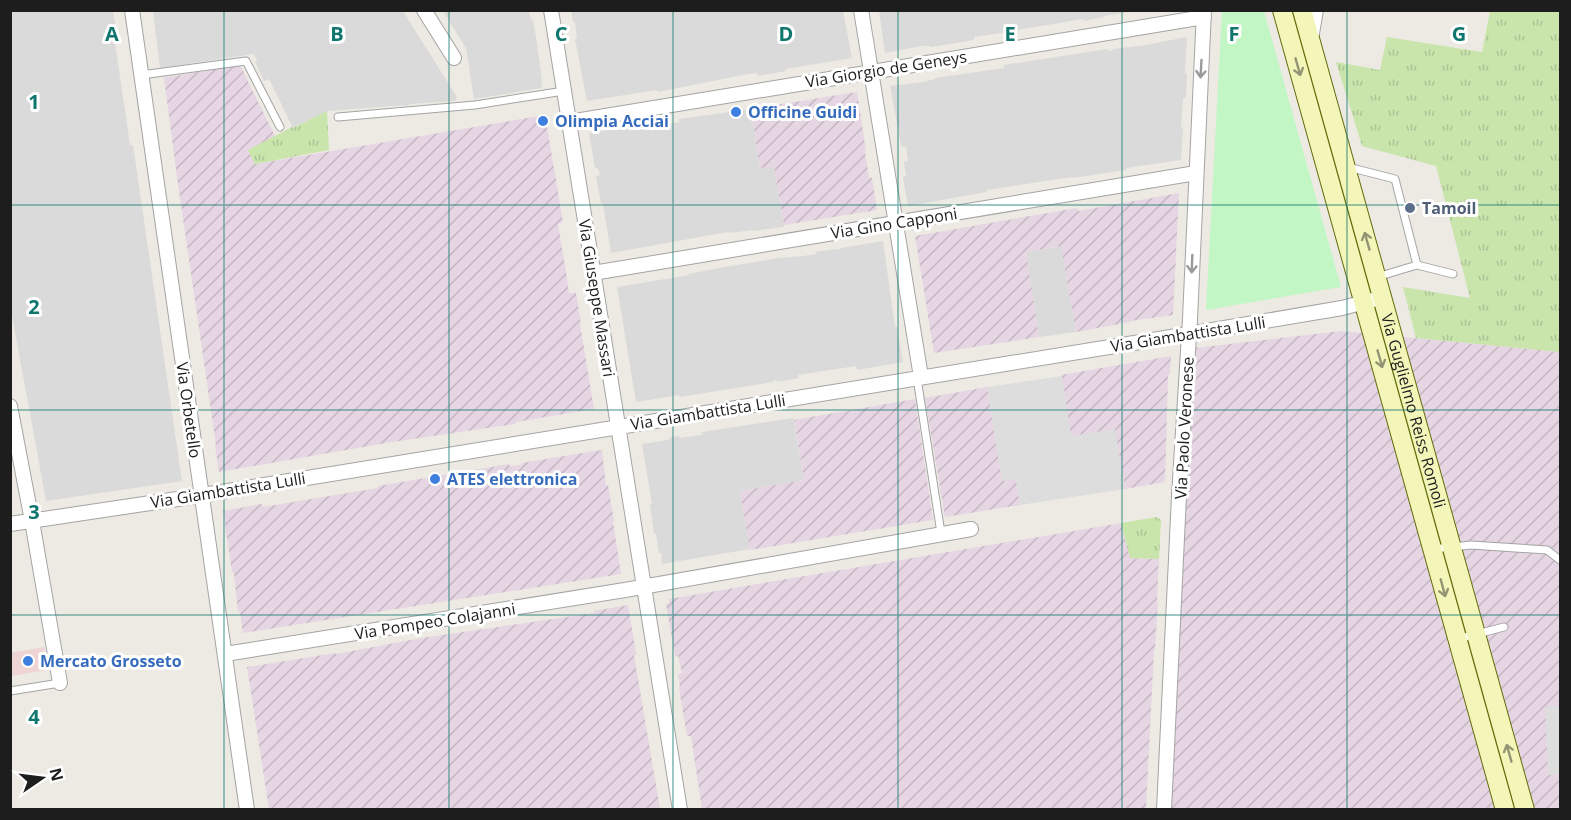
<svg xmlns="http://www.w3.org/2000/svg" width="1571" height="820" font-family="'Open Sans',sans-serif">
	<style>
		.residential { fill: #dbdada }
		.commercial { fill: #eed4d3 }
		.industrial { fill: url(#industrial-furrows) }
		.grass { fill: url(#grass-tufts) }
		.park { fill: #c2f6c5 }
		.parking { fill: #ddd }
		.lines { fill: none; stroke-linecap: round; stroke-linejoin: round }
		.service-casing { stroke: #a4a4a4; stroke-width: 9 }
		.minor-casing { stroke: #a4a4a4; stroke-width: 16 }
		.secondary-casing { stroke: #636c0b; stroke-width: 20 }
		.service { stroke: #fff; stroke-width: 7 }
		.minor { stroke: #fff; stroke-width: 14 }
		.secondary { stroke: #f3f5b9; stroke-width: 18 }
		.oneway { stroke: #939473 }
		.oneway2 { stroke: #999 }
		.grid { fill: none; stroke: #0f766e; stroke-width: 1.5; stroke-opacity: 0.55 }
		.shop-dot { fill: #3f7fe0; stroke: #fff; stroke-width: 2 }
		.service-dot { fill: #5c6f8a; stroke: #fff; stroke-width: 2 }
		.labels { text-anchor: middle; stroke-width: 6; stroke-linejoin: round; paint-order: stroke }
		.street-label { font-size: 16px; fill: #1d1d1d; stroke: #fff }
		.shop-label { font-size: 16px; font-weight: bold; fill: #366cbe; stroke: #fff; text-anchor: start }
		.service-label { font-size: 16px; font-weight: bold; fill: #4e5e75; stroke: #fff; text-anchor: start }
		.grid-label { font-size: 20px; text-anchor: middle; font-weight: bold; fill: #0f766e; stroke: #fff; stroke-width: 6; stroke-linejoin: round; paint-order: stroke }
	</style>
	<defs>
		<pattern id="industrial-furrows" width="10" height="10" patternUnits="userSpaceOnUse" patternTransform="scale(1.5)"><rect width="10" height="10" fill="#e6d5e3"/><path d="M-1 1l2-2M0 10L10 0M9 11l2-2" fill="none" stroke="#c5b6c2"/></pattern>
		<pattern id="grass-tufts" width="24" height="20" patternUnits="userSpaceOnUse" patternTransform="scale(1.5)"><rect width="24" height="20" fill="#c9e5ac"/><path d="M3 7l-1-3M5 7V3M7 7l1-3M15 17l-1-3M17 17v-4M19 17l1-3" fill="none" stroke="#acc494"/></pattern>
	</defs>
	<rect width="100%" height="100%" fill="#edeae3"/>
	<path class="residential" d="M10 11H113L118 41 115 42 130 145H133L182 481 46 501 11 310Z
		M153 11H403L457 97 455 101 410 104 407 106 406 105 327 111 293 128 269 79 264 81 255 62 257 61 254 54 160 68Z
		M443 11H529L531 20H533L536 37 542 81 541 82 542 88 474 99 466 48Z
		M571 11H843L852 58 786 69V71L758 76 757 73 743 75 658 92 657 90 587 101 575 39 577 38 575 22H573Z
		M879 11V10L1136 11 1104 16 1103 17 1084 21 1083 19 988 35 974 37V40L950 44 931 47 930 46H922L885 53Z
		M1187 37 1185 73 1187 74 1186 98H1183L1181 127 1183 128 1181 160 1126 168V170L1073 178 1072 177 987 190V192L908 206 903 177 906 176 904 162 908 161 906 147H902L901 145 890 86 923 82 935 79V78L1004 68V65L1107 49 1108 51 1113 50V49L1146 45Z
		M751 109 760 168 774 166 784 227 753 231 752 230 732 233 731 232 722 233 611 253 603 204H601L596 176 600 175 598 168H595L589 133 634 126 635 130 679 122V119Z
		M883 241 895 327H897L903 362 857 370 856 366 798 375 799 378 777 382 776 380H773V382L680 397 679 395 636 402 617 287 689 275V274L725 267 778 258 803 256 816 254 815 252 835 249 836 250 841 249V248Z
		M1062 246 1076 332 1039 337 1026 252Z
		M793 418 804 480 740 491 750 549 662 564 661 553H659L656 534H654L650 504H652L642 444 668 440 670 437 679 436 680 438 702 435V432Z"/>
	<path class="commercial" d="M44 647 47 670 11 676V653Z"/>
	<path class="industrial" d="M240 65 275 136 248 150 255 164 545 115 563 222 558 224 567 278 569 293H576L581 324H580L594 409 516 422 515 424 392 442 219 472 215 446 216 445 178 184 164 78Z
		M857 92 866 151 865 152 869 178H872L877 210 784 225 774 167 760 168 751 109Z
		M1179 193 1173 315 1130 321V322L1076 332 1061 246 1026 252 1039 337 934 353 915 236 1077 208 1078 211Z
		M1341 331 1560 352V809L1165 810 1195 348Z
		M1171 356 1170 374 1168 375 1165 482 1125 489 1114 430 1071 437 1061 375Z
		M987 387 1002 481 1016 479 1020 505 945 517 925 398Z
		M915 399 933 520 750 550 740 491 804 480 794 420Z
		M602 450 606 485H608L614 521 613 522 621 574 243 633 240 612H238L234 573 232 572 223 511 262 504 263 507 378 488V486L509 464 510 466 521 465V463Z
		M1121 523 1130 558 1159 559 1157 601 1158 602 1155 649 1154 650 1146 809H702L691 736H687L679 689 680 688 678 674 682 673 678 656H675L666 604 669 603V599Z
		M628 605 636 654 634 655 660 809H269L247 667 335 653 336 654 422 638 594 613V611Z"/>
	<path class="grass" d="M1490 11H1560V352L1416 338 1403 287 1470 298 1436 166 1362 146 1336 62 1380 70 1387 37 1482 52Z
		M327 111 329 150 255 164 248 150 292 127 293 128Z
		M1157 517 1161 520 1159 559 1130 558 1121 523Z"/>
	<path class="park" d="M1222 11H1264L1341 287 1206 310Z"/>
	<path class="parking" d="M1062 376 1071 436 1115 429 1125 489 1020 505 1016 479 1002 481 987 387Z
		M1560 706V774L1548 775 1545 707Z"/>
	<g class="lines">
		<defs>
			<path id="service" d="M141 75 246 61 280 127
				M338 117 475 105 564 91
				M1348 167 1395 179 1417 265
				M1377 277 1417 265 1453 274
				M917 378 941 533
				M1433 549 1471 545 1547 550 1560 560
				M1458 639 1504 627
				M10 691 60 683"/>
			<path id="minor" d="M132 10 247 810
				M424 10 454 58
				M551 10 680 810
				M861 10 921 377
				M1311 39 1316 10
				M569 122 1204 17
				M593 273 1196 173
				M10 406 32 521 60 683
				M10 524 184 498 1189 334 1342 308 1373 300
				M225 654 625 590 971 529
				M1164 810 1179 496 1190 319 1204 10"/>
			<g id="secondary">
				<path d="M1282 10 1505 810"/>
				<path id="s1" d="M1302 10 1525 810"/>
			</g>
		</defs>
		<use href="#service" class="service-casing"/>
		<use href="#minor" class="minor-casing"/>
		<use href="#secondary" class="secondary-casing"/>
		<use href="#service" class="service"/>
		<use href="#minor" class="minor"/>
		<use href="#secondary" class="secondary"/>
	</g>
	<defs><path id="oneway-shaft" d="M-6 0H5M1.5-3L5.5 0L1.5 3" fill="none" stroke-width="1.6" stroke-linecap="round" stroke-linejoin="round" transform="scale(1.5)"/></defs>
	<g class="oneway">
		<use href="#oneway-shaft" transform="translate(1298 67) rotate(74)"/>
		<use href="#oneway-shaft" transform="translate(1367 241) rotate(-106)"/>
		<use href="#oneway-shaft" transform="translate(1380 359) rotate(74)"/>
		<use href="#oneway-shaft" transform="translate(1443 588) rotate(75)"/>
		<use href="#oneway-shaft" transform="translate(1509 753) rotate(-106)"/>
	</g>
	<g class="oneway2">
		<use href="#oneway-shaft" transform="translate(1201 69) rotate(93)"/>
		<use href="#oneway-shaft" transform="translate(1192 264) rotate(92)"/>
	</g>
	<path class="grid" d="M224 10V810M449 10V810M673 10V810M898 10V810M1122 10V810M1347 10V810M10 205H1560M10 410H1560M10 615H1560"/>
	<g class="shop-dot">
		<circle cx="736" cy="112" r="6"/>
		<circle cx="543" cy="121" r="6"/>
		<circle cx="435" cy="479" r="6"/>
		<circle cx="28" cy="661" r="6"/>
	</g>
	<circle class="service-dot" cx="1410" cy="208" r="6"/>
	<g class="labels">
		<g class="street-label">
			<text transform="translate(886 69) rotate(-9)" y="6">Via Giorgio de Geneys</text>
			<text transform="translate(894 223) rotate(-9)" y="6">Via Gino Capponi</text>
			<text transform="translate(597 298) rotate(81)" y="6">Via Giuseppe Massari</text>
			<text transform="translate(1188 334) rotate(-9)" y="6">Via Giambattista Lulli</text>
			<text transform="translate(189 410) rotate(82)" y="6">Via Orbetello</text>
			<text dy="6" stroke="none"><textPath href="#s1" startOffset="416">Via Guglielmo Reiss Romoli</textPath></text>
			<text transform="translate(708 412) rotate(-9)" y="6">Via Giambattista Lulli</text>
			<text transform="translate(1184 428) rotate(-87)" y="6">Via Paolo Veronese</text>
			<text transform="translate(228 490) rotate(-9)" y="6">Via Giambattista Lulli</text>
			<text transform="translate(435 621) rotate(-9)" y="6">Via Pompeo Colajanni</text>
		</g>
		<g class="shop-label">
			<text x="748" y="118">Officine Guidi</text>
			<text x="555" y="127">Olimpia Acciai</text>
			<text x="447" y="485">ATES elettronica</text>
			<text x="40" y="667">Mercato Grosseto</text>
		</g>
		<g class="service-label">
			<text x="1422" y="214">Tamoil</text>
		</g>
	</g>
	<g class="grid-label">
		<text x="112" y="41">A</text>
		<text x="337" y="41">B</text>
		<text x="561" y="41">C</text>
		<text x="786" y="41">D</text>
		<text x="1010" y="41">E</text>
		<text x="1234" y="41">F</text>
		<text x="1459" y="41">G</text>
		<text x="34" y="109">1</text>
		<text x="34" y="314">2</text>
		<text x="34" y="519">3</text>
		<text x="34" y="724">4</text>
	</g>
	<rect width="1571" height="820" fill="none" stroke="#1d1d1d" stroke-width="24"/>
	<g transform="translate(42 778) rotate(76)" stroke="#ffffff" stroke-width="4.5" paint-order="stroke">
	<path d="M0-4.5L10 22L0 15L-10 22Z" fill="#1d1d1d"/>
	<text y="-9" font-size="16" font-weight="bold" text-anchor="middle" fill="#1d1d1d">N</text>
	</g>
</svg>
